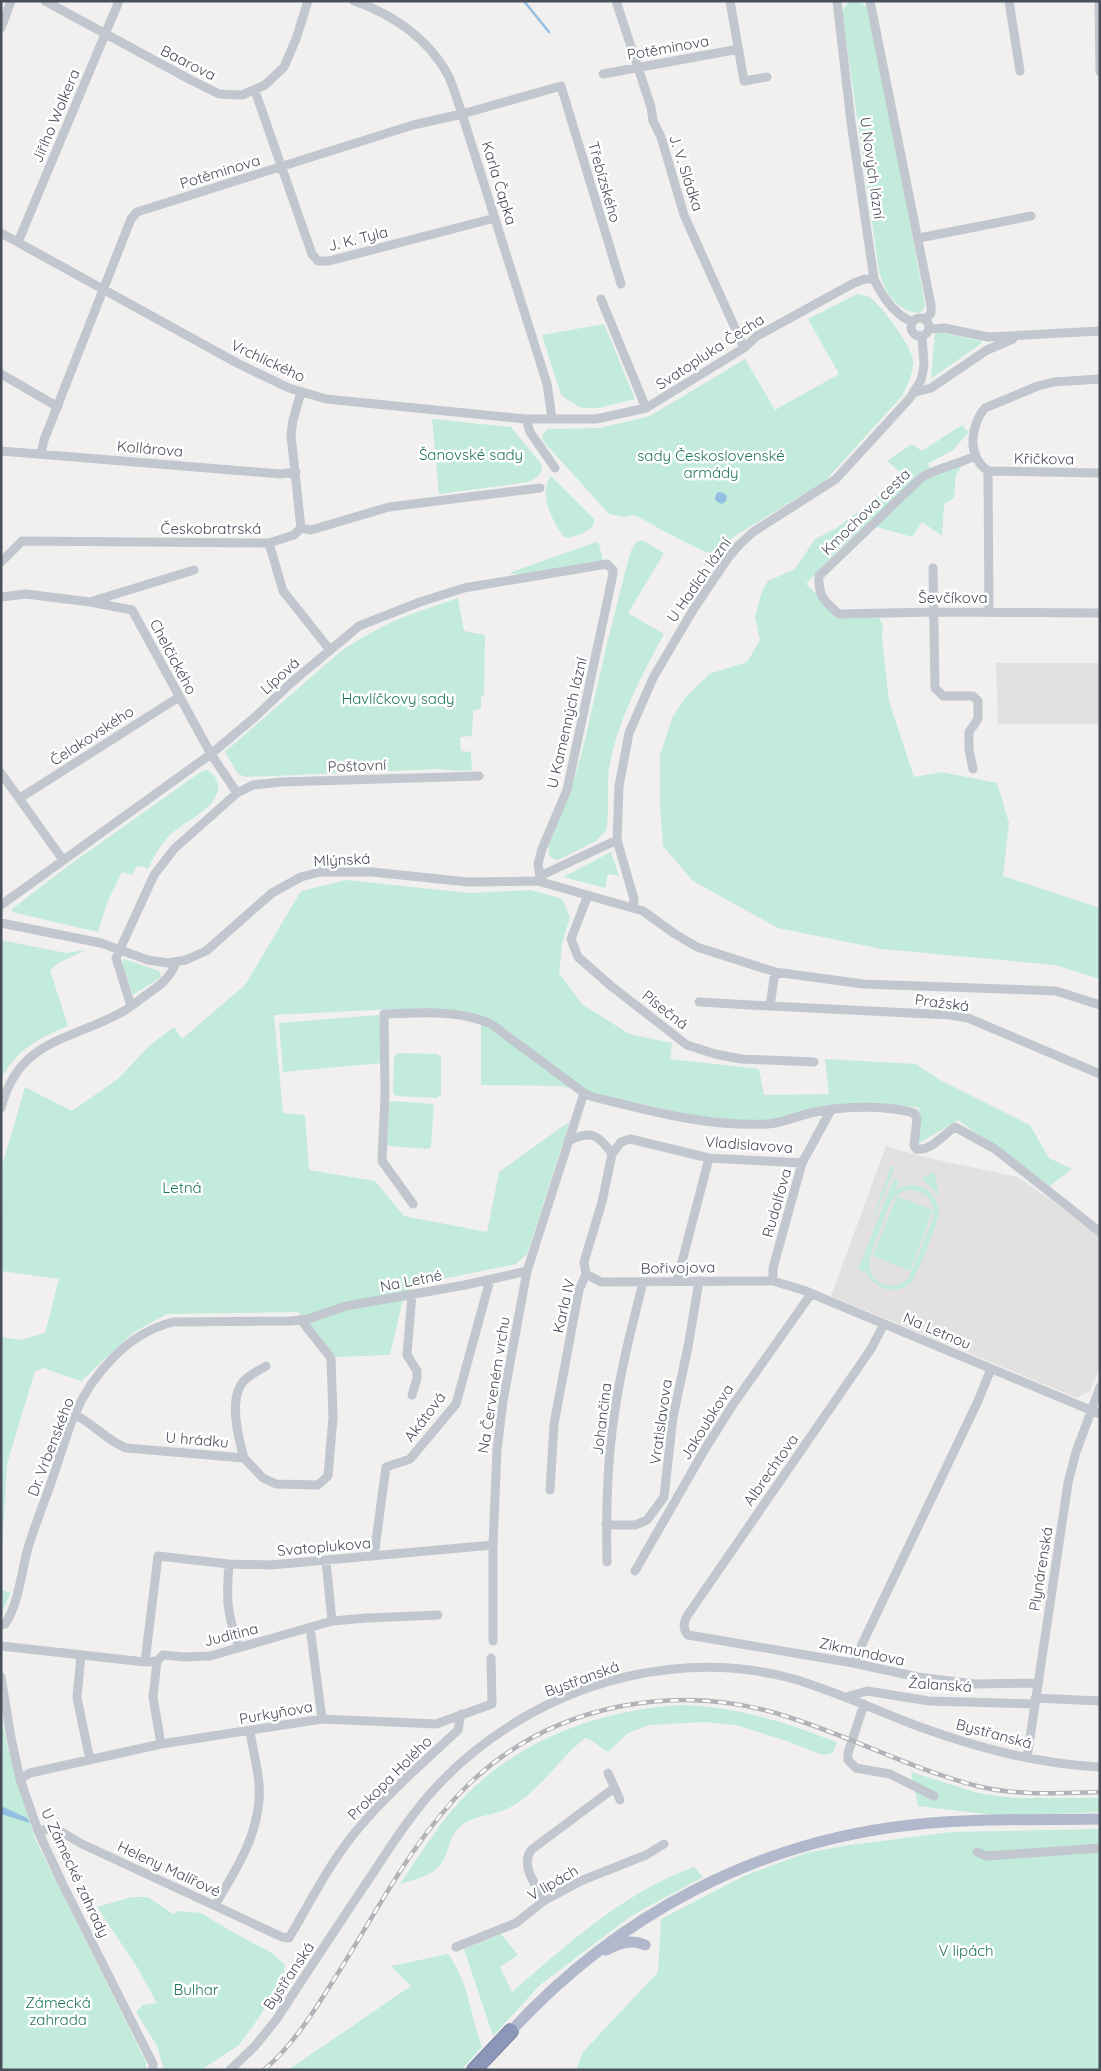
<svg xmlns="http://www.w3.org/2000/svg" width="1101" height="2071" font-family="Quicksand,sans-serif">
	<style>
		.education { fill: #e2e1e0 }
		.green { fill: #c2ebdc; fill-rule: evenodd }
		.water { fill: #93bfe3 }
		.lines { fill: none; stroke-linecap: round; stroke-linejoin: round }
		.stream { stroke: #93bfe3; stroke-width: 2.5 }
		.highway-casing { stroke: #7781a5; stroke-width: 16 }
		.minor { stroke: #c1c6cf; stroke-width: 9 }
		.major { stroke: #b1b8cb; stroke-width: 11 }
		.highway { stroke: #8c96b9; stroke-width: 14 }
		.rail-casing { stroke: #b2b3b9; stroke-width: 4.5 }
		.rail { stroke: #fff; stroke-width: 2.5; stroke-dasharray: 8; stroke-linecap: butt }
		.labels { text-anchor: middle; stroke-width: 5; stroke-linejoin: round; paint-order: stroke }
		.street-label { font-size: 15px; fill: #494e5b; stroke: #fff }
		.park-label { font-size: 15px; fill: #207560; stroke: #fff }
	</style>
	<rect width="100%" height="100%" fill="#f1f0ef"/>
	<path class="education" d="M996 663H1100V724H998Z
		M886 1146 924 1157 1018 1177 1100 1235V1367L1090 1391 1077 1398 831 1296Z"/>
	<path class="green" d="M852 1C862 1 868 6 871 16L925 304 923 310 919 313C896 311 885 292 879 271L842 11 848 3Z
		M857 294C861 295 865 295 869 297 881 304 911 346 913 359 914 373 908 384 902 396L825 481 733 537 717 556C688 546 662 529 634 515L624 517 609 514 543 441 542 435 548 429 600 428 650 416 745 359 775 410 839 374 808 319Z
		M604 324 635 399 599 408H585L579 407 561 395 542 335Z
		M935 331 981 341 982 343 932 378 931 376Z
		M432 419 511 427 542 465C543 474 535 479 528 482L439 494Z
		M962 425 969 432 953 450 927 464 936 473 962 466 956 475 954 498 944 504 942 536 922 522 912 537 867 524 833 555 806 584 825 602 837 617 879 618 883 625 882 638 889 701 914 777 942 772 997 783 1009 823 1003 876 1100 908V979L1055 965 882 949 778 928 693 881 663 846 660 805V755L672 718 685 698 709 674 747 662 760 640 755 617 762 591 768 581 795 569 815 539 837 528 898 480 901 473 887 461 912 444 922 451Z
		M551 476 594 519V524C588 533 576 536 567 538L563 536C552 520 538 493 551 476Z
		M642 540 664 553 628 613 664 634C641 677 617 721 609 769 606 790 610 811 606 831L596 841 558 860 553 859 549 855 548 847 574 780 583 748 606 648 630 553 635 543Z
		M596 542 599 544 603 560 526 574H511L512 572Z
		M458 598 464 631 485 635 484 695 481 696V709L473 710 472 736 460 737 461 751 471 752 472 770 460 771 439 769 246 777 238 774 225 752 340 652C363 636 389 622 417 612 430 607 445 603 458 598Z
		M207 770C213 773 217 778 218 785 221 807 182 822 169 836 160 846 153 857 148 869L141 866 136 867 132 875 122 872 107 903 98 932 12 912V909L68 866 202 771Z
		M611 852 619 876 608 874 605 888 563 877Z
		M346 880 470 893 531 890 562 899 570 917 562 944 559 973 582 1004 629 1034 672 1043 670 1059 759 1069 764 1095 829 1094 825 1059 916 1064 940 1080 1030 1125 1049 1158 1072 1169 1050 1186 958 1120 918 1144 919 1107 836 1105 768 1120H715L560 1086 481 1085V1015L393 1009 274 1015 283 1113 305 1115 309 1170 375 1181 404 1216 487 1232 499 1172 570 1121 527 1254 516 1264 413 1285 402 1303 390 1355 336 1357 298 1312 167 1314 134 1332 81 1381 43 1368 35 1371 7 1464 1 1569V1337L21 1340 45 1333 59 1279 1 1271 3 1163 25 1087 72 1111 119 1078 149 1046 174 1027 182 1039 245 985 301 891Z
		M1 940 66 953 86 950 60 962 50 970 68 1026C40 1037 15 1051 1 1079Z
		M124 959 159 971 161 977 133 995 122 963Z
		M379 1015 382 1063 283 1072 279 1023Z
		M398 1053 437 1054 441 1057V1094L437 1098 396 1096 393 1093 394 1057Z
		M392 1101 432 1104 434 1106 431 1146 429 1149 389 1146 387 1144 389 1104Z
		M891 1166 895 1167 874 1217H873Z
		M934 1172 939 1193 938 1195 922 1178Z
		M894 1179 899 1180 896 1189C905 1185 916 1183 925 1189 933 1194 938 1202 939 1211 939 1221 918 1274 911 1282 896 1298 873 1288 865 1270L864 1272 858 1269ZM909 1190C925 1190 935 1201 934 1216L909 1277C904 1283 897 1286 889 1285 856 1281 874 1244 881 1227 885 1218 887 1207 893 1199 897 1193 903 1191 909 1190Z
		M897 1196 933 1210 910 1271 873 1256Z
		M1 1590 11 1593 2 1611H1Z
		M682 1705C740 1707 784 1722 837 1742L833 1753 823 1755 784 1740 736 1725 705 1722 649 1725 628 1733 608 1752C599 1747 594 1740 585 1738 559 1759 539 1792 509 1808 493 1816 469 1815 457 1830 451 1836 449 1847 446 1854 439 1875 419 1878 400 1884 417 1859 433 1833 453 1809 511 1742 596 1710 682 1705Z
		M1 1714 7 1744 35 1839 146 2062V2070H1Z
		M911 1772 978 1793 1013 1798H1100V1812L1003 1816 918 1806Z
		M1100 1829V2070H576L583 2052 658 1972 661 1919 744 1876 806 1853 850 1845 951 1832Z
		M694 1867 703 1877 631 1916 540 1985 493 2036 464 1949 501 1934 518 1955 500 1967 512 1992C569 1943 623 1893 694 1867Z
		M132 1897H148L173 1914 179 1911 201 1913 234 1933 272 1953 285 1965 283 1975 260 2016 239 2045 201 2070H164L157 2046 136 2012 143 2005 157 2003 137 1967 97 1907Z
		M448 1954C468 1980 471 2017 482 2047L461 2070H288L411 1986 391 1966Z"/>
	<path class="water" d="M719 492 724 493 727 496 726 501 722 504 717 502 715 499 716 494Z
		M1 1806 27 1818 30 1823 1 1814Z"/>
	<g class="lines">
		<path class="stream" d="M524 1 549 32"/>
		<defs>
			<path id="highway" d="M474 2070 511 2031"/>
		</defs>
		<use href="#highway" class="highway-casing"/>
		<path class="minor" d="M45 1 187 78 219 94 242 95 265 85 284 67 296 39 308 1
			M354 1C393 14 430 40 449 77 454 89 458 102 462 114L547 384 552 418
			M616 1 651 107 653 121 661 137 684 215 744 348
			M730 1 744 81 767 77
			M837 1 851 122 874 279C882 296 894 314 912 322
			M870 1 931 305V313L925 320
			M1009 1 1020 71
			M1099 1 1100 72
			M1 28 11 1
			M603 74 739 49
			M255 91 312 254 318 261H329L495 218
			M1 233 237 363 289 388 326 399 526 419H596L646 408 744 348 757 336 854 283 865 279H874
			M919 238 1031 216
			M18 242 119 1
			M601 299 646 408
			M911 327a9 9 0 1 1 18 0a9 9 0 1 1-18 0Z
			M929 329 944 328 988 337 1100 331
			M1 374 58 407
			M916 392 931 388 987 350 1013 339
			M526 419 530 432 555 468
			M1 451 280 474 296 472
			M41 454 44 440 131 219 137 212 413 125 462 114 561 86 621 284
			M975 456C957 465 938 467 921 478L819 576C818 596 824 601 839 614L934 612 1100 613
			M988 471C983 467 978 463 976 456 969 442 975 419 985 408L1038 386 1054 382 1100 379
			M988 471 989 612
			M988 471 1100 473
			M301 528 311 530 389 507 540 488
			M301 528 291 435 293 420 301 392
			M269 543 283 591 330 650
			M1 562 22 541 269 543 294 535 301 528
			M933 568 935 688 943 696H973L978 701V719L969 732V750L973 769
			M1 597 26 594 90 602 132 610 211 754 237 793
			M93 601 194 570
			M1 773 63 860
			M20 798 179 697
			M538 880 540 876 617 840
			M588 895 571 939 578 957 611 986 687 1045 715 1054 741 1059 814 1062
			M1 905 211 754 255 717 292 682 359 626 420 602 464 588 607 564 613 570V574L567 790 542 849 538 864 540 876
			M633 907 634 899 617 840 619 786 629 733 653 678 693 610 728 558 739 545 753 532 836 479 910 398 921 380 923 371 924 364 922 337
			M1 923 101 943 148 960 168 963 186 960 206 951 272 893 301 877 320 872H372L468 882 538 881 643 911 675 934 697 947 775 972 863 984 1056 991 1100 1005
			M699 1002 770 1006 775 972
			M131 1006 116 958 154 875 174 849 237 793 253 785 281 782 479 776
			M770 1006 950 1015 968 1018 1100 1074
			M1 1108C19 1038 71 1041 124 1011 132 1006 139 1000 146 995 159 986 171 978 176 962
			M612 1154 621 1142 630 1139 709 1158 802 1163
			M413 1204 382 1161 385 1095 384 1014C419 1013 459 1009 491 1024L584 1093 593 1097C651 1111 708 1127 767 1124 784 1123 799 1115 815 1112 843 1106 887 1105 914 1113L917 1119 914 1145 916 1149C930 1152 944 1134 955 1127L995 1149 1100 1232
			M586 1274 601 1282 773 1281 803 1290 1100 1414
			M677 1281 709 1158
			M773 1281V1268L802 1163 831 1110
			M412 1294 407 1355 417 1371V1378L412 1395
			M884 1324 871 1349 687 1616C684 1623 682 1628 688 1635L853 1663 918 1677 974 1684 1037 1683
			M75 1415C94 1424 106 1440 126 1448L244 1458 263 1478 276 1484 318 1485 328 1476 333 1417 331 1358 301 1320
			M244 1458C238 1437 227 1395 246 1379 251 1374 260 1370 266 1366
			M550 1490 554 1424 579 1290 586 1274 584 1262 602 1202 612 1154C599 1135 591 1129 568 1141
			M606 1525H635L647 1520 664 1497 673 1417 688 1347 699 1281
			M374 1556 386 1467 410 1459 456 1404 490 1280
			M326 1561 332 1621
			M607 1562C606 1514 607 1463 614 1417 620 1371 632 1327 643 1282
			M229 1564C226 1601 227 1613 239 1648
			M635 1571 705 1449 732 1406 811 1294
			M1 1625 5 1624C19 1603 21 1573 28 1548 35 1524 45 1501 53 1477 60 1457 66 1435 74 1416 92 1374 128 1333 173 1322L291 1321 308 1319 346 1306 465 1285 527 1271
			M310 1627 322 1719
			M493 1641V1545L497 1450 503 1401 527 1271 584 1093
			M1 1646 145 1662 157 1661 163 1655 184 1657 210 1656 332 1621 367 1618 438 1615
			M81 1655 77 1698 90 1760
			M157 1661 153 1697 161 1744
			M145 1662 158 1556 229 1564 271 1565 493 1545
			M853 1663 978 1401 991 1369
			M1 1677 11 1738 20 1779 38 1831 62 1883 153 2064V2070
			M846 1697 867 1691 929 1701 1034 1704
			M1035 1698 1100 1701
			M864 1704 848 1753V1760L856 1768 890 1774 934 1796
			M1027 1758 1068 1483 1076 1452 1100 1387
			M608 1773 620 1800
			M20 1779 30 1773 161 1744 322 1719 436 1724 492 1704 491 1658
			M38 1831 50 1829 60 1831 80 1843 282 1937 289 1938C312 1899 333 1856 364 1822 392 1789 426 1760 458 1730L461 1714
			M977 1852 986 1856 1100 1848
			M545 1900C536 1886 520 1866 531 1850L614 1788
			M215 1905C235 1871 256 1840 259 1800 261 1777 253 1753 250 1731
			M456 1947 516 1923 545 1900 583 1880 646 1855 664 1844
			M230 2070 255 2046 276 2020C306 1974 336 1928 367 1882 389 1849 410 1815 438 1785 489 1731 557 1692 630 1676 685 1664 740 1664 794 1679 837 1692 878 1711 920 1727 979 1748 1037 1764 1100 1767"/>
		<path class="major" d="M606 1950C620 1943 631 1939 645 1945
			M511 2031C617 1916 755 1842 911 1825 974 1818 1037 1820 1100 1819"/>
		<use href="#highway" class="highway"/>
		<defs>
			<path id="rail" d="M264 2070C293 2045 313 2013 333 1981 376 1914 412 1839 470 1783 553 1704 677 1681 785 1716 850 1736 911 1769 977 1786 1017 1796 1060 1793 1100 1792"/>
		</defs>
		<use href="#rail" class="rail-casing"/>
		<use href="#rail" class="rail"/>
	</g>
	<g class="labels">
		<g class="street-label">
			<text transform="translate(668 48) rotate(-10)" y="5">Potěminova</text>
			<text transform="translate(188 63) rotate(27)" y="5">Baarova</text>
			<text transform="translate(56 116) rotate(-67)" y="5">Jiřího Wolkera</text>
			<text transform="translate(872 168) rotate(82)" y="5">U Nových lázní</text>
			<text transform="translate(220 172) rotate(-17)" y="5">Potěminova</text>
			<text transform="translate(686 173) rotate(72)" y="5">J. V. Sládka</text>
			<text transform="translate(604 182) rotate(74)" y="5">Třebízského</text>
			<text transform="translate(499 183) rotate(73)" y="5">Karla Čapka</text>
			<text transform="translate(358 239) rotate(-14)" y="5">J. K. Tyla</text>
			<text transform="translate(710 352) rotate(-33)" y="5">Svatopluka Čecha</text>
			<text transform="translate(268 361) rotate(25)" y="5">Vrchlického</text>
			<text transform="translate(150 449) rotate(5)" y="5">Kollárova</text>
			<text transform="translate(1044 459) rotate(1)" y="5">Křičkova</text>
			<text transform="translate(866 512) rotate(-44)" y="5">Kmochova cesta</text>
			<text x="211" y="534">Českobratrská</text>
			<text transform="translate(699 580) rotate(-55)" y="5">U Hadích lázní</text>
			<text x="953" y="603">Ševčíkova</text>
			<text transform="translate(173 657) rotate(62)" y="5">Chelčického</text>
			<text transform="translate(280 676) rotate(-42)" y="5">Lípová</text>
			<text transform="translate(567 723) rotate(-77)" y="5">U Kamenných lázní</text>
			<text transform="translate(92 736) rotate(-33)" y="5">Čelakovského</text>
			<text transform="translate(357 766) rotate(-2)" y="5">Poštovní</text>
			<text transform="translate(342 860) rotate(-3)" y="5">Mlýnská</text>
			<text transform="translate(942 1003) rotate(7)" y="5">Pražská</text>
			<text transform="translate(665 1010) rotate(38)" y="5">Písečná</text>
			<text transform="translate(749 1145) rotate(4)" y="5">Vladislavova</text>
			<text transform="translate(777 1203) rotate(-74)" y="5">Rudolfova</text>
			<text transform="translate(678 1268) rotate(-1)" y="5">Bořivojova</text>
			<text transform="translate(411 1281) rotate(-11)" y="5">Na Letné</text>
			<text transform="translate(564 1306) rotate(-77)" y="5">Karla IV</text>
			<text transform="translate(937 1331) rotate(23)" y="5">Na Letnou</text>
			<text transform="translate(494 1385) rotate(-81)" y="5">Na Červeném vrchu</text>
			<text transform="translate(425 1417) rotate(-53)" y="5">Akátová</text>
			<text transform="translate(602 1419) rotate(-83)" y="5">Johančina</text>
			<text transform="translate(661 1422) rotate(-82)" y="5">Vratislavova</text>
			<text transform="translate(707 1422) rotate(-58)" y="5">Jakoubkova</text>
			<text transform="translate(197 1440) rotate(5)" y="5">U hrádku</text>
			<text transform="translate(51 1447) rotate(-69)" y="5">Dr. Vrbenského</text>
			<text transform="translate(771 1470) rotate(-55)" y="5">Albrechtova</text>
			<text transform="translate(324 1547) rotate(-5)" y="5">Svatoplukova</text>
			<text transform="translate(1041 1569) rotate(-81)" y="5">Plynárenská</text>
			<text transform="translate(231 1635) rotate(-14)" y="5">Juditina</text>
			<text transform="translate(862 1652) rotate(12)" y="5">Zikmundova</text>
			<text transform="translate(582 1679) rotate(-20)" y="5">Bystřanská</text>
			<text transform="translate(940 1685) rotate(4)" y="5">Žalanská</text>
			<text transform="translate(276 1713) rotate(-10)" y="5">Purkyňova</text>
			<text transform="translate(994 1734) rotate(15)" y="5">Bystřanská</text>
			<text transform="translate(390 1778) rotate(-45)" y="5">Prokopa Holého</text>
			<text transform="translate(169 1869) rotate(25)" y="5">Heleny Malířové</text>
			<text transform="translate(75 1873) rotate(65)" y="5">U Zámecké zahrady</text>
			<text transform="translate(553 1883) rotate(-30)" y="5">V lipách</text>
			<text transform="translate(289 1976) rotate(-56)" y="5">Bystřanská</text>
		</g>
		<g class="park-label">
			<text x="471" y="460">Šanovské sady</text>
			<text x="711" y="461">sady Československé<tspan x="711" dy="17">armády</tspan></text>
			<text x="398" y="704">Havlíčkovy sady</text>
			<text x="182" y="1193">Letná</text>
			<text x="966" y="1956">V lipách</text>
			<text x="196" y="1995">Bulhar</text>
			<text x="58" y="2008">Zámecká<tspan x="58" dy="17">zahrada</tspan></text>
		</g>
	</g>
	<rect width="1101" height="2071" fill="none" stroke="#494e5b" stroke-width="5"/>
</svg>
